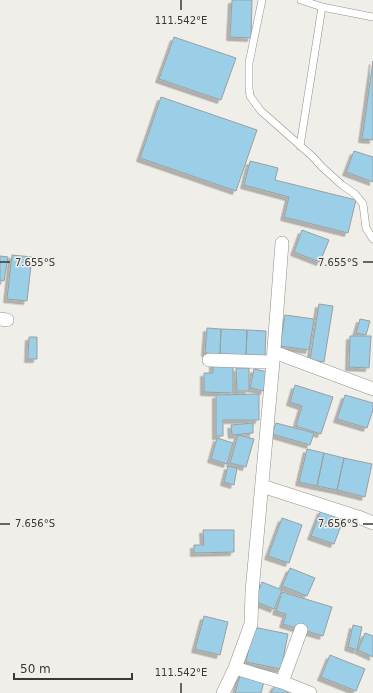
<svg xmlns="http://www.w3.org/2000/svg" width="373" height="693" font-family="'DejaVu Sans',sans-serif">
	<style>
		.building { fill: #9acfe7; stroke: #9a9fa1; filter: url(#shadow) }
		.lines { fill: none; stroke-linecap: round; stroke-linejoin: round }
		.service-casing { stroke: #92918c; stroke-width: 8 }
		.minor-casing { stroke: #92918c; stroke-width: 14 }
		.service { stroke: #fff; stroke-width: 7 }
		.minor { stroke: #fff; stroke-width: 13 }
		.ticks { fill: none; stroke: #393837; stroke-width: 1.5 }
		.ticks-label { font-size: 10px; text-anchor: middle; fill: #393837; stroke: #efeee9; stroke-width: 3; stroke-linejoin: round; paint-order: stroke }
	</style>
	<defs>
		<filter id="shadow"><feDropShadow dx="-3.5" dy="3.5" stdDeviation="0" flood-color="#0004"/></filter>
	</defs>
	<rect width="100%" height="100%" fill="#efeee9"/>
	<path class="building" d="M232 0H252L251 38 230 37Z
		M174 37 236 58 221 100 159 79Z
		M373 61V140L362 139Z
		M161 97 257 130 236 191 140 158Z
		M354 151 373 157V182L346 172Z
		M250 161 278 168 275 180 356 200 348 233 284 217 289 197 244 185Z
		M302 230 329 240 320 262 294 252Z
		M12 255 32 257 27 301 7 299Z
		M0 256 8 257 4 281 0 280Z
		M319 304 333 306 324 362 310 360Z
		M285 315 314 319 309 350 280 346Z
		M360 319 370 321 366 335 356 333Z
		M207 328 221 329 220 354 205 353Z
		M221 329 247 330 246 355 220 354Z
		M247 330 266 331 265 356 246 355Z
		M350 336H371L369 368 349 367Z
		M29 337H37V359H28Z
		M213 363H233V393L204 392V373H213Z
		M236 368H249V391H237Z
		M254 369 268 372 264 391 250 388Z
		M295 385 333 397 321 434 296 426 302 406 290 402Z
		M259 394V420H223V436H216V395Z
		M345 395 373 403V410L367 428 337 419Z
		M253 423V433L232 435 231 425Z
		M276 423 314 433 310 445 272 434Z
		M238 435 254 439 246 467 230 463Z
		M217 438 233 443 227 464 211 459Z
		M307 449 324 453 317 486 299 482Z
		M324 453 344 458 337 490 317 486Z
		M344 458 372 464 365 497 337 490Z
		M228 466 237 468 234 485 224 482Z
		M321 510 344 518 334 544 311 536Z
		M282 518 302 525 289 563 268 556Z
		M203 530H234V552L194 553V545H204Z
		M290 568 315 578 307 596 282 586Z
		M262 582 282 590 274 609 254 601Z
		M282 592 332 607 323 636 283 624 286 614 276 611Z
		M204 616 228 622 220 655 195 649Z
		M353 625 362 627 357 650 348 647Z
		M253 627 288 634 281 669 246 662Z
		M365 633 373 636V657L358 650Z
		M330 655 365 669 356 691 321 677Z
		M241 672 265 678 261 693H235Z
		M275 685 289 691 288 693H271Z"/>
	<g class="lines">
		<defs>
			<path id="service" d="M262 0 249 63V88L250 96 260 110 313 157 322 167 342 185 355 194 363 204 366 228 373 239
				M301 0 322 7 373 17
				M300 146 322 7"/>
			<path id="minor" d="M0 319 7 320
				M274 352 373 389
				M209 360 273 362
				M262 486 361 518 373 523
				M235 668 282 682 310 693
				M282 682 301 630
				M223 693 235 668 251 624 252 592 273 362 282 243"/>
		</defs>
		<use href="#service" class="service-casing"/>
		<use href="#minor" class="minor-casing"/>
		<use href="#service" class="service"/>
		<use href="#minor" class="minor"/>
	</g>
	<path class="ticks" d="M181 0V10M0 262H10M363 262H373M0 524H10M363 524H373M181 683V693"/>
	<g class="ticks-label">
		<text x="181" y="24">111.542°E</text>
		<text x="35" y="266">7.655°S</text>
		<text x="338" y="266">7.655°S</text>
		<text x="35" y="527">7.656°S</text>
		<text x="338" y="527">7.656°S</text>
		<text x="181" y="676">111.542°E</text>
	</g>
	<path d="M14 673v6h118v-6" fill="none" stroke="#393837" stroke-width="2"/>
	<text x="20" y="673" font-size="12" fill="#393837" stroke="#efeee9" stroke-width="3" paint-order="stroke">50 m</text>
</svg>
